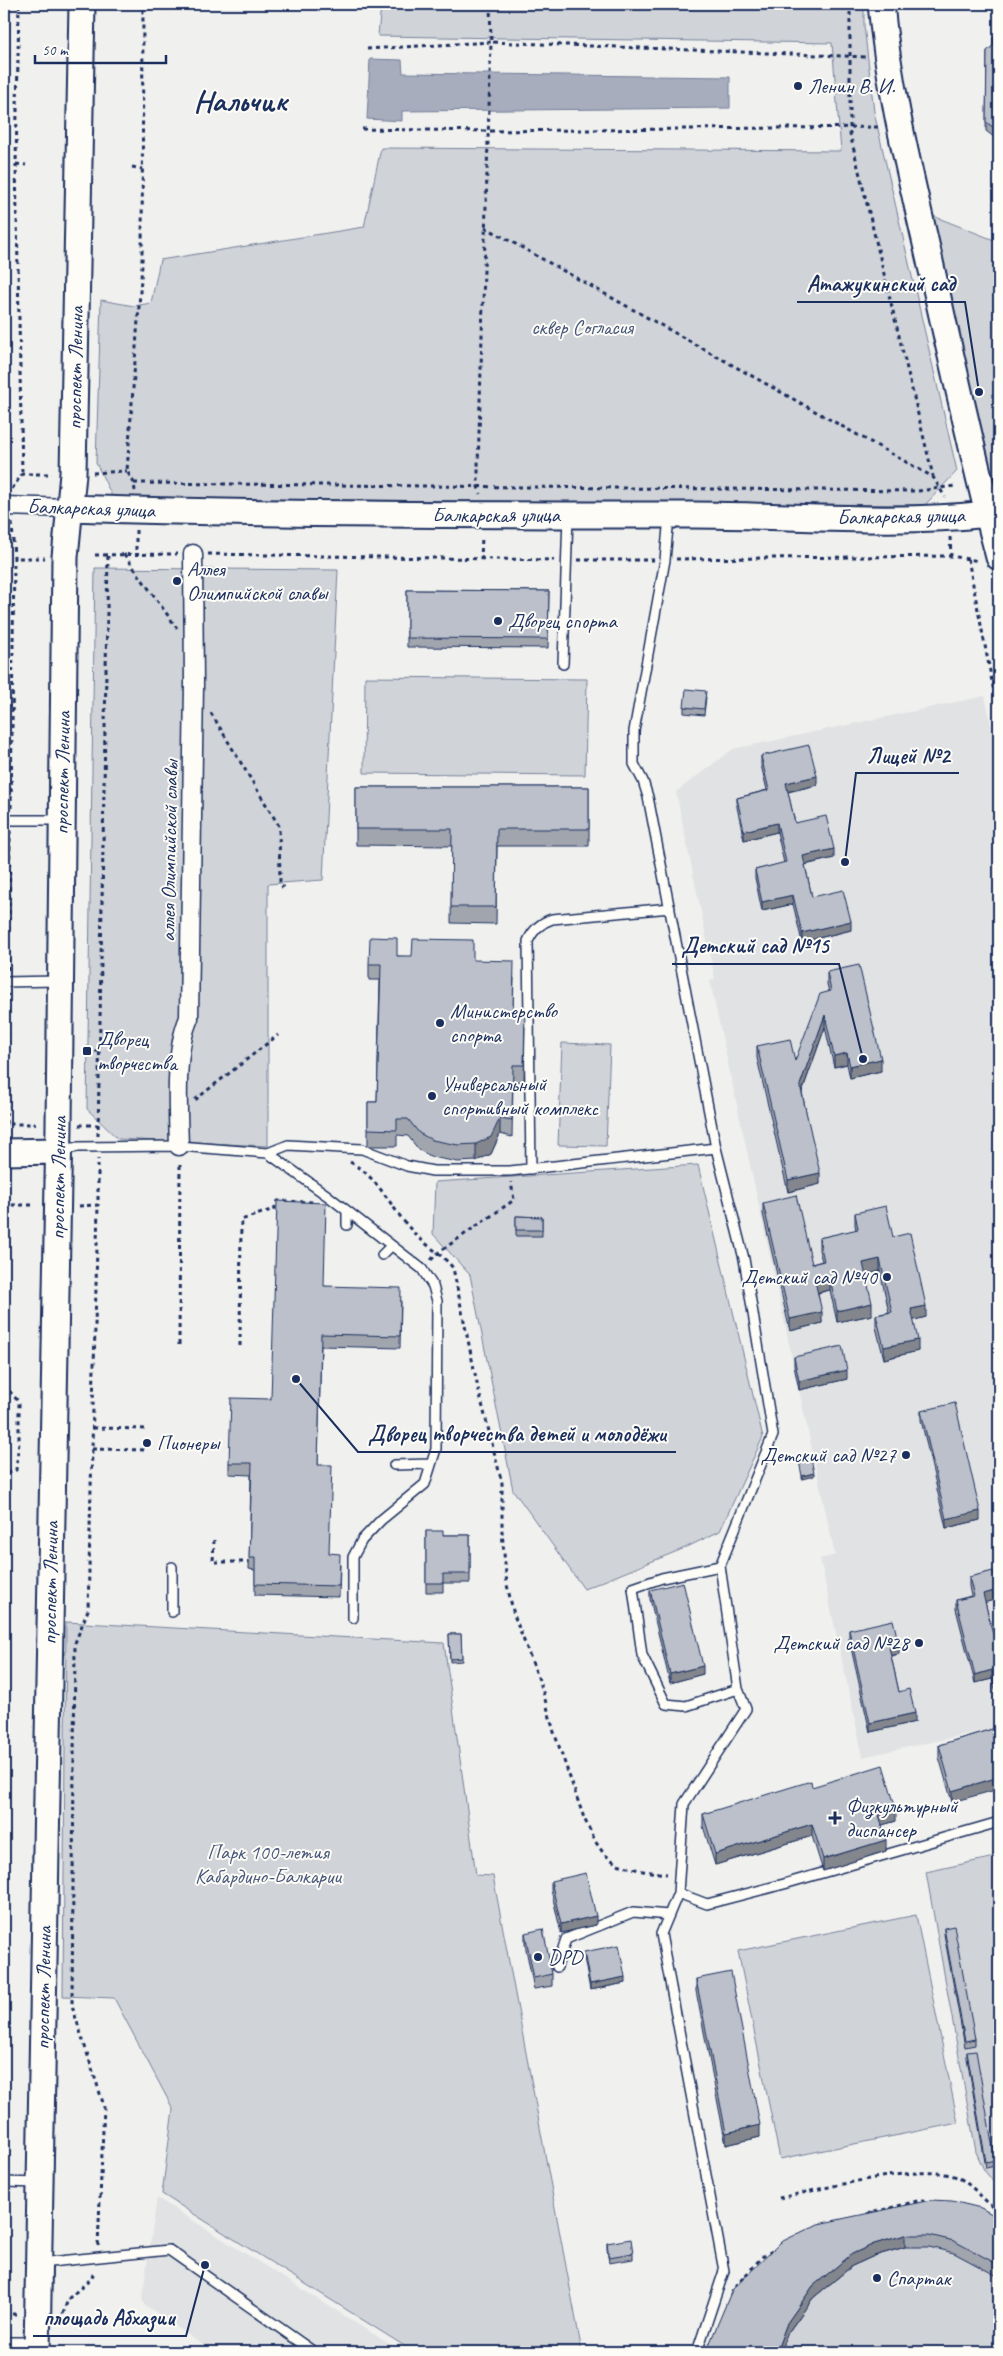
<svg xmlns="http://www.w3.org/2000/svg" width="1003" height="2356" font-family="Caveat,sans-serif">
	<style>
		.built { fill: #e0e2e3 }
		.green { fill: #d0d3d8; stroke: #76819b }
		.water { fill: #a7adbd; stroke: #6f7b97 }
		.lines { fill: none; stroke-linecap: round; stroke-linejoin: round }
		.lane-casing { stroke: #1b2f5e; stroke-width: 12 }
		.street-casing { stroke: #1b2f5e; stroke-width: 21 }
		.secondary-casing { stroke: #1b2f5e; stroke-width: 29 }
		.path { stroke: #1b2f5e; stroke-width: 3; stroke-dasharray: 4 4; stroke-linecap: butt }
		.lane { stroke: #fdfcf7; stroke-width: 9 }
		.street { stroke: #fdfcf7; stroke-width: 18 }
		.secondary { stroke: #fdfcf7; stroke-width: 25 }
		.wall { fill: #a1a5ae; stroke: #1b2f5e }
		.shaded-wall { fill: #83868d; stroke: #1b2f5e }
		.building { fill: #bbc0ca; stroke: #1b2f5e }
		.poi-dot { fill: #1b2f5e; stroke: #fdfcf7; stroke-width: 2 }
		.labels { text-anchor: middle; stroke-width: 4; stroke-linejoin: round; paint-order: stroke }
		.poi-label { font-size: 21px; fill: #1b2f5e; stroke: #fdfcf7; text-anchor: start }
		.park-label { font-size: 21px; fill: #48587c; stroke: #fdfcf7 }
		.street-label { font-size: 21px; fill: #1b2f5e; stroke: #fdfcf7 }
		.town-label { font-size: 31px; font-weight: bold; fill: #1b2f5e; stroke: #fdfcf7 }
		.leader { fill: none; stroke: #1b2f5e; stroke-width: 2 }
		.callout-dot { fill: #1b2f5e; stroke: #fdfcf7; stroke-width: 2 }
		.callout-label { font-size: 22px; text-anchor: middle; font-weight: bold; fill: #1b2f5e; stroke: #fdfcf7; stroke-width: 4; stroke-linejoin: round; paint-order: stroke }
	</style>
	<rect width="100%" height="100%" fill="#f0f0ee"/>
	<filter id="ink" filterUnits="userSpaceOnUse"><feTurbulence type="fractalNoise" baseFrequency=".02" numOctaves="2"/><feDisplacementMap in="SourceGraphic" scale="10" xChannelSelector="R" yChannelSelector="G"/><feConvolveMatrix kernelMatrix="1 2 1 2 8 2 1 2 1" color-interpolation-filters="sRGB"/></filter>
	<g filter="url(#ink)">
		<path class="built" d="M985 696 999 763V1727L863 1757 820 1559 835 1555 710 981 715 979 676 792 733 749Z
			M157 2198 402 2352H213L145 2305 142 2299Z"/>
		<path class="green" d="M381 4H864V25L874 112 957 471 925 505 113 498 96 463 101 300 134 306 151 303 160 260 364 227 381 148 841 151 832 43 378 36Z
			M918 210 999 242V557Z
			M95 568 338 570 323 880 268 884V1146L118 1139 87 1109Z
			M365 677 587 679 585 775 364 773Z
			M562 1043 610 1045 606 1146 558 1145Z
			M698 1165 763 1437 720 1531 685 1548 584 1589 513 1490 470 1275 433 1234 435 1182Z
			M66 1622 444 1643 476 1875 493 1876 582 2352H414L162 2194 173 2109 114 1998 63 1996Z
			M999 1856V2189L984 2170 976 2152 926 1872Z
			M916 1915 958 2123 780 2159 738 1951Z
			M999 2230V2352H711L764 2269Z"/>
		<path class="water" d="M370 59 402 60 403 73 730 77V108L402 111V121L367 119Z"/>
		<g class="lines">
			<defs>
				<path id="lane" d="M669 517 665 560 634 731V764L643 781 648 797 716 1148 744 1259 773 1435 720 1566 738 1689 686 1706 666 1704 642 1655 633 1588 662 1578 720 1566
					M563 664 568 516
					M4 820H61
					M4 982 58 981
					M59 1151 78 1147 179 1146 268 1153 328 1196 422 1269 433 1286 437 1301 436 1449 425 1484 381 1520 362 1540 353 1557V1618
					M268 1153 288 1145 341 1148 362 1149 407 1166 433 1171H510L716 1148
					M531 1169 528 941C533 930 540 923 552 919L670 908
					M347 1225V1211
					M382 1255 391 1246
					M394 1465 431 1464
					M172 1567V1612
					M678 1893 684 1804 746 1709 738 1689
					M557 1967 566 1939 633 1912 669 1915
					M4 2182 40 2183
					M40 2263 169 2250 314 2352
					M4 2342H36
					M697 2352 724 2271 661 1934 678 1893 707 1904 784 1884 999 1822"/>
				<path id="street" d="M4 506 70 508
					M179 1146C178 1110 174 1051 189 1018L194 685 193 554"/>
				<path id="secondary" d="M881 4C889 90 910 173 929 257 951 357 973 458 999 557
					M70 508C277 515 485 515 693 515 791 515 890 525 988 514
					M4 1152 58 1151
					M37 2352 59 1125 65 557 73 474 82 4"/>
			</defs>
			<use href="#lane" class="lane-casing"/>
			<use href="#street" class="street-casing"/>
			<use href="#secondary" class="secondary-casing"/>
			<path class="path" d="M19 4 16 164 26 165
				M490 4 491 42 867 57
				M850 4V134L933 476
				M367 49 491 42 478 466V487L481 494
				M362 129 487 131 879 127
				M16 164 22 474
				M132 167 142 169
				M485 227 933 477 945 497
				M93 473 127 471
				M134 483 918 491 955 486
				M12 489 22 474H52
				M135 491 134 483 127 471 142 265 143 4
				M12 523 14 558H45
				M136 530V553
				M950 537 951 556
				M124 554 177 628
				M208 554 554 560
				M95 555 177 554
				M676 559 951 556 979 561
				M968 559 999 717
				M481 560 482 536
				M578 560H654
				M211 713 279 826 280 882 283 888
				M11 808 14 558
				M8 970 10 831
				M87 1051H99
				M195 1100 278 1035
				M6 1124 8 994
				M79 1125H98
				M4 1128 6 1124H36
				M98 1136 108 554
				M350 1162C380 1178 392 1211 415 1234 428 1247 442 1254 453 1268L478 1388 502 1483V1532L507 1585 514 1615 541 1685 554 1732 584 1818 595 1841 604 1854 617 1864 643 1871 667 1874
				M4 1205H36
				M79 1206 98 1205V1159
				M431 1260 439 1252 514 1200 511 1182
				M179 1345 180 1163
				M240 1346 241 1220 274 1209 278 1201 313 1202
				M4 1385 19 1402V1442L16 1470 4 1475
				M93 1428 149 1429
				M92 1449 148 1450
				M214 1540 213 1562H253
				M779 2198C820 2190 923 2161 959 2178 971 2184 988 2204 999 2213
				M867 2214 921 2200 934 2201
				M98 2246 104 2106 72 2006 75 1643 88 1610 98 1205
				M735 2287 762 2257 774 2250
				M4 2314H17
				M63 2314 68 2299 92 2278 94 2270"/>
			<use href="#lane" class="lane"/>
			<use href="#street" class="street"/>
			<use href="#secondary" class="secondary"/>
		</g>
		<path class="wall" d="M999 34V145L994 142V137L986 131 987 51 993 46V38Z
			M407 590 549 591 548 648 407 647Z
			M706 697 704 715 684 713V707Z
			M761 756 817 785 788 792 795 823 834 858 805 865 812 897 851 930 802 942 793 904 762 911 755 878V870L784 863 777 832 744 840 737 807V798L767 790 761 765Z
			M356 787H589V846H497L496 924 451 923 452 846 356 845Z
			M397 956 473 960 514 978 513 1010 525 1027 524 1082 513 1081 512 1137 500 1134 491 1154 476 1161 458 1162 432 1157 419 1150 408 1136 397 1135V1146H368V1102H377L380 980H369V964Z
			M827 972 881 1071 850 1078 847 1064 834 1067 825 1027 802 1092 820 1184 788 1192 757 1058V1046L795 1061 829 992 827 984Z
			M763 1203 812 1264 822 1261 819 1250V1238L856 1230 855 1225V1213L893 1237 926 1317 913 1320 918 1351 884 1359 876 1327V1315L889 1312 880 1271 865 1274 872 1315 837 1322 830 1290 818 1293 822 1323 790 1331 763 1214Z
			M516 1216 542 1217V1236H516Z
			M324 1286 401 1300 400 1348 321 1346 318 1465 329 1553 340 1565 339 1597 255 1595V1570L249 1569 251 1475 229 1474V1463L271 1399Z
			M794 1357 847 1379 799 1390 794 1366Z
			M921 1411 980 1520 946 1528 921 1420Z
			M426 1531 443 1535H470V1583H443V1592H426Z
			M969 1577 998 1599 985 1602 999 1658 998 1698 992 1679 975 1683 956 1609V1600L971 1596 969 1586Z
			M650 1590 703 1674 670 1683 650 1599Z
			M849 1630 899 1654 891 1656 899 1692 915 1722 870 1732 849 1639Z
			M449 1634H461L462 1661 450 1662Z
			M999 1727 952 1802 939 1757V1745Z
			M812 1787 896 1821 882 1825 886 1851 823 1871 812 1836 715 1865 703 1826V1814Z
			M551 1881 596 1925 561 1933 551 1890Z
			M944 1928 975 2039V2045L965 2047 944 1934Z
			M525 1933 552 1974V1986L534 1989 525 1944Z
			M584 1952 625 1983 590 1990 584 1958Z
			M696 1979 760 2137 726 2145 696 1991Z
			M967 2052 995 2160V2166L986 2168 967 2058Z
			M999 2218V2277L954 2253 929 2247H905L874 2256 852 2266 813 2298 787 2334 781 2242Z
			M607 2243 633 2253V2259L609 2263 607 2249Z"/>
		<path class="shaded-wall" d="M817 776V785L786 792V783Z
			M777 823V832L744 840V831Z
			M834 849V858L803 865V856Z
			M793 895V904L762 911V902Z
			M851 921V930L802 942V933Z
			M825 1015V1027L800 1097V1085Z
			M847 1053V1064L834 1067V1056Z
			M881 1059V1071L850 1078V1066Z
			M500 1118V1134L491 1154 476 1161V1144Z
			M820 1173V1184L788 1192V1180Z
			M880 1259V1271L863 1275V1263Z
			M830 1278V1290L815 1293V1281Z
			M872 1303V1315L837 1322V1311Z
			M926 1306V1317L911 1321V1309Z
			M822 1312V1323L790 1331V1319Z
			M918 1340V1351L884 1359V1347Z
			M847 1370V1379L799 1390V1381Z
			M814 1473V1476L802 1479V1476Z
			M980 1511V1520L946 1528V1519Z
			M998 1590V1599L983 1603V1594Z
			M899 1645V1654L889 1656V1647Z
			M703 1666V1674L670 1683V1674Z
			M992 1670V1679L975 1683V1675Z
			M998 1689H999V1698H998Z
			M915 1713V1722L870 1732V1723Z
			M999 1777V1789L952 1802V1791Z
			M896 1809V1821L879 1826V1815Z
			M812 1824V1836L715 1865V1854Z
			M886 1840V1851L823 1871V1859Z
			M596 1916V1925L561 1933V1924Z
			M625 1977V1983L590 1990V1984Z
			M760 2125V2137L726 2145V2133Z
			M905 2235V2247L874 2256 852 2266 813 2298 787 2334 780 2352H776L778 2347 787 2323 813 2286 852 2254 874 2244Z"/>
		<path class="building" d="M999 34V136L994 133V128L986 122 987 51 994 45 993 38Z
			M407 590 549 591 548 639 407 638Z
			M686 689 706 691 704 709 684 707Z
			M809 745 817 776 786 783 795 823 826 816 834 849 803 856 812 897 843 890 851 921 802 933 793 895 762 902 755 870 786 862 777 823 744 831 737 798 769 790 761 756Z
			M356 787H589V829H497L496 907H451L452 829H356Z
			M370 937 397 938V956H412L413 939 473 940V960L514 961 513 1010H525L524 1065H513L512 1120 500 1118 491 1137 476 1144 458 1145 432 1140 419 1133 408 1119H397V1130L368 1129V1102H377L381 964H369Z
			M859 965 881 1059 850 1066 847 1053 834 1056 825 1015 800 1085 820 1173 788 1180 757 1046 790 1039 795 1061 820 994 831 991 827 972Z
			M796 1195 812 1264 824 1261 819 1238 858 1229 855 1213 886 1206 893 1237 910 1233 926 1306 911 1309 918 1340 884 1347 876 1315 892 1312 880 1259 863 1263 872 1303 837 1311 830 1278 815 1281 822 1312 790 1319 763 1203Z
			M277 1201 326 1203 324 1286 401 1288 400 1336 321 1334 318 1465H332L329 1553 340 1554 339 1586 255 1584V1558H249L252 1463H229L231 1398 271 1399Z
			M516 1216 542 1217V1230H516Z
			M842 1346 847 1370 799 1381 794 1357Z
			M955 1403 980 1511 946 1519 921 1411Z
			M811 1458 814 1473 802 1476 799 1461Z
			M426 1531H443V1535H470V1574H443V1583H426Z
			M993 1571 998 1590 983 1594 999 1658V1689H998L992 1670 975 1675 956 1600 974 1596 969 1577Z
			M683 1582 703 1666 670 1674 650 1590Z
			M893 1620 899 1645 889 1647 899 1692 909 1689 915 1713 870 1723 849 1630Z
			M449 1634H461L462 1658 450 1659Z
			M999 1727V1777L952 1791 939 1745Z
			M883 1765 896 1809 879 1815 886 1840 823 1859 812 1824 715 1854 703 1814 811 1781 812 1787Z
			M586 1873 596 1916 561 1924 551 1881Z
			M954 1926 975 2039 965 2041 944 1928Z
			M543 1929 552 1974 534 1978 525 1933Z
			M619 1945 625 1977 590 1984 584 1952Z
			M731 1972 760 2125 726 2133 696 1979Z
			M976 2051 995 2160 986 2162 967 2052Z
			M931 2200 952 2201 981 2208 999 2218V2265L954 2241 929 2235H905L874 2244 852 2254 813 2286 787 2323 778 2347 776 2352H706L732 2290 781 2242 818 2224Z
			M631 2239 633 2253 609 2257 607 2243Z"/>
	</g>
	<g class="poi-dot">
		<circle cx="798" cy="86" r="5"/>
		<circle cx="177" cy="581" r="5"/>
		<circle cx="498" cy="621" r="5"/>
		<circle cx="440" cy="1023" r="5"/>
		<rect x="82" y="1046" width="10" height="10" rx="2.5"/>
		<circle cx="432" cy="1096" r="5"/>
		<circle cx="887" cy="1277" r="5"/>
		<circle cx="147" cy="1443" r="5"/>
		<circle cx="906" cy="1455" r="5"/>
		<circle cx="919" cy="1643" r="5"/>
		<path d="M832.5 1810.5h5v5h5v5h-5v5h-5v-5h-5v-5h5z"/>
		<circle cx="538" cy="1957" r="5"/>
		<circle cx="877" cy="2278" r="5"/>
	</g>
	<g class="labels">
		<g class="poi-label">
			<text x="808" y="93">Ленин В. И.</text>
			<text x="187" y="576">Аллея<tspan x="187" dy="24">Олимпийской славы</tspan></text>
			<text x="508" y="628">Дворец спорта</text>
			<text x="450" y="1018">Министерство<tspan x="450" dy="24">спорта</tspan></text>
			<text x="97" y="1046">Дворец<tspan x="97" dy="24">творчества</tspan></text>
			<text x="442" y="1091">Универсальный<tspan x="442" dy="24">спортивный комплекс</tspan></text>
			<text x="877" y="1284" text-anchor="end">Детский сад №40</text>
			<text x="157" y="1450">Пионеры</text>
			<text x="896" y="1462" text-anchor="end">Детский сад №27</text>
			<text x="909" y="1650" text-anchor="end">Детский сад №28</text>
			<text x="846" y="1813">Физкультурный<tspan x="846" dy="24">диспансер</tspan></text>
			<text x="548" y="1964">DPD</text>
			<text x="887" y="2285">Спартак</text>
		</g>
		<g class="park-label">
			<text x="582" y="334">сквер Согласия</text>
			<text x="268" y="1859">Парк 100-летия<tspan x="268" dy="24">Кабардино-Балкарии</tspan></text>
		</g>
		<g class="street-label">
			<text transform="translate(75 368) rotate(-89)" y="7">проспект Ленина</text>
			<text transform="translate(91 508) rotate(2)" y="7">Балкарская улица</text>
			<text x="496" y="522">Балкарская улица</text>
			<text transform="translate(901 516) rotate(-1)" y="7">Балкарская улица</text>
			<text transform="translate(62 773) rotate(-89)" y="7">проспект Ленина</text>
			<text transform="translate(169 851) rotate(-89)" y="7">аллея Олимпийской славы</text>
			<text transform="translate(58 1178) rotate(-89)" y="7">проспект Ленина</text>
			<text transform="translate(50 1583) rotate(-89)" y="7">проспект Ленина</text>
			<text transform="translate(43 1988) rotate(-89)" y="7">проспект Ленина</text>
		</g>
		<g class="town-label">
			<text x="240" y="111">Нальчик</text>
		</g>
	</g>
	<path class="leader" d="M979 392L965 302H797M845 862L856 773H959M863 1059L839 964H672M296 1379L358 1452H676M205 2265L186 2336H33"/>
	<g class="callout-dot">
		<circle cx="979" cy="392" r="5"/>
		<circle cx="845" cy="862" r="5"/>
		<circle cx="863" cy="1059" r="5"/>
		<circle cx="296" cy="1379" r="5"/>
		<circle cx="205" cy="2265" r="5"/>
	</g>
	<g class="callout-label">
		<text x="881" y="291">Атажукинский сад</text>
		<text x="908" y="763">Лицей №2</text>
		<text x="755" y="953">Детский сад №15</text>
		<text x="517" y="1441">Дворец творчества детей и молодёжи</text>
		<text x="109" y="2325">площадь Абхазии</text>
	</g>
	<rect width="1003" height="2356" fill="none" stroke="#fdfcf7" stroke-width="20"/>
	<rect x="10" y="10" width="983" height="2336" fill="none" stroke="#1b2f5e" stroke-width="2" filter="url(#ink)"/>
	<path d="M35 55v8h131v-8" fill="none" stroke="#1b2f5e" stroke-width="2.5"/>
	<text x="42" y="55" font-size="15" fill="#1b2f5e" stroke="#fdfcf7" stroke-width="4" paint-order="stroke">50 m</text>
</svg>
